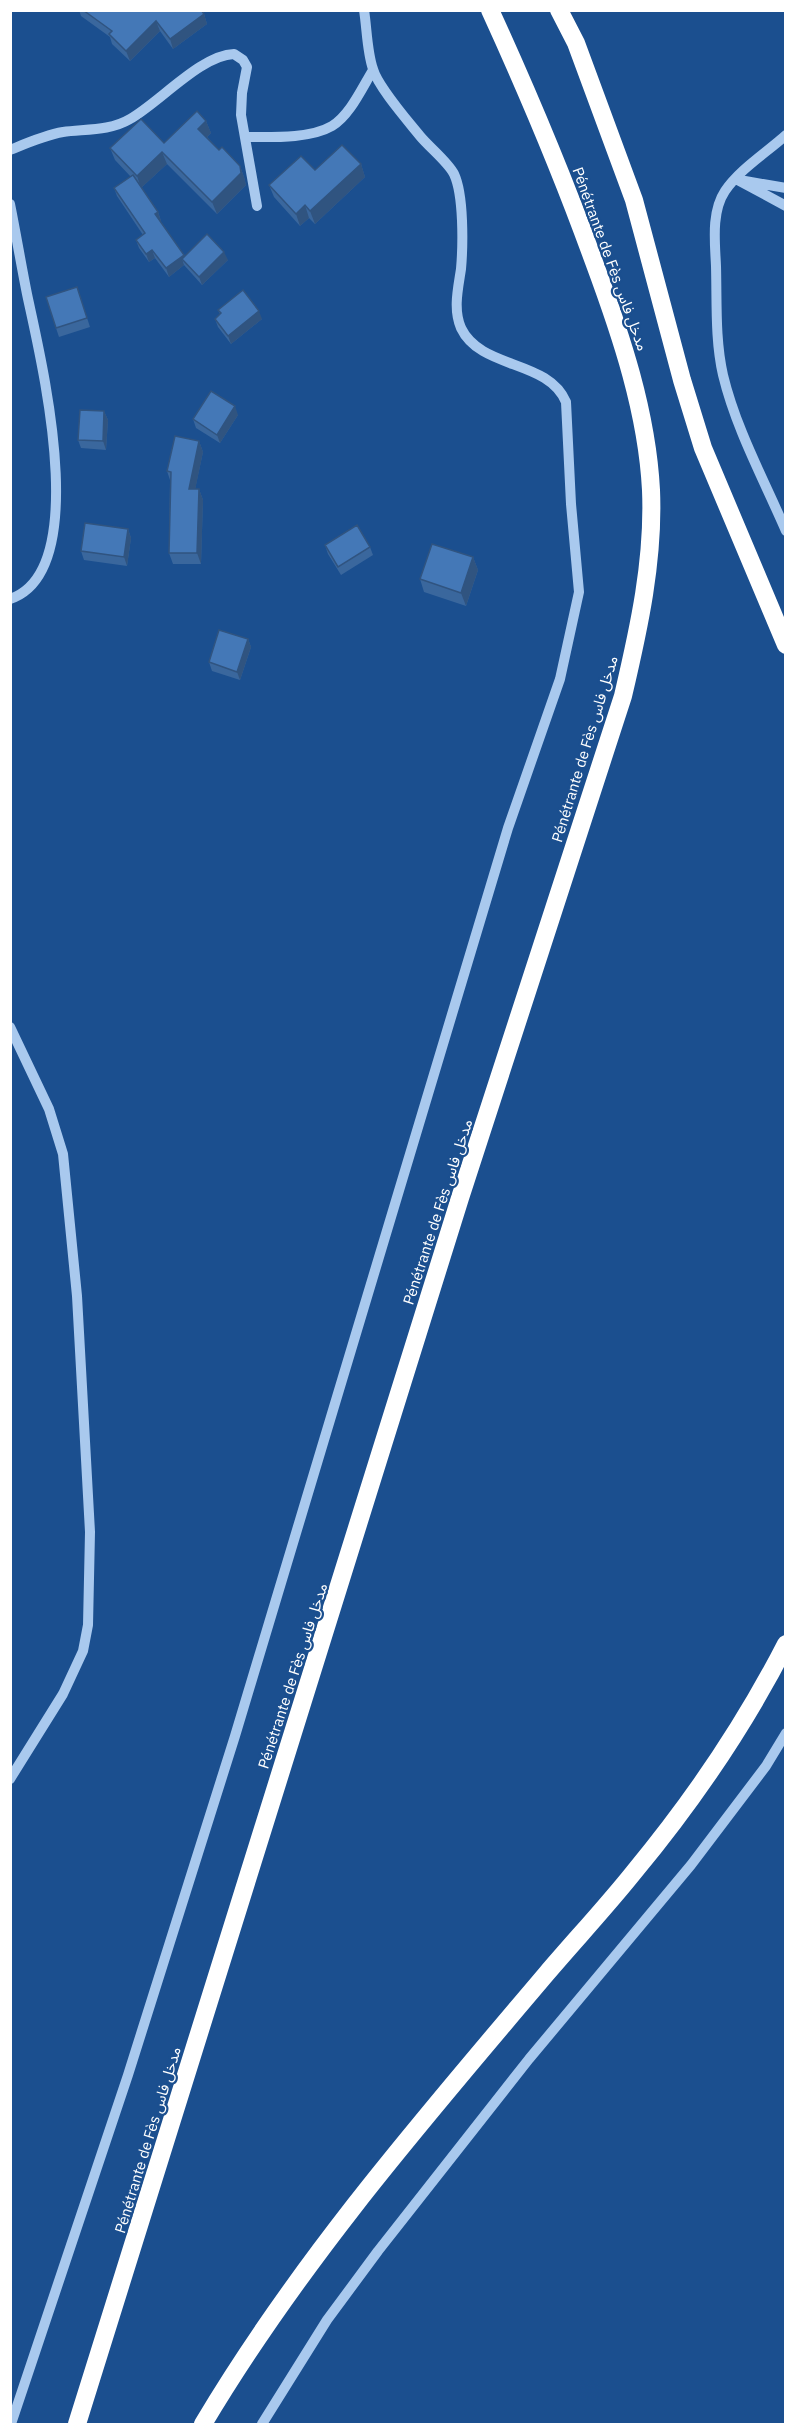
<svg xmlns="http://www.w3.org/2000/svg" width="796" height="2435" font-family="'IBM Plex Sans','Noto Sans Arabic',sans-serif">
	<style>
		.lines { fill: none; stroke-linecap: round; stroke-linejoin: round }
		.minor { stroke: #a9c9ee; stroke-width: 10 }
		.highway { stroke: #fff; stroke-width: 18 }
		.wall { fill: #3a679d }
		.shaded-wall { fill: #305480 }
		.building { fill: #4478b7; stroke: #305480; stroke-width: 1.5 }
		.labels { text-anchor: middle; stroke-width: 4.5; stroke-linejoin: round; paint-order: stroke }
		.street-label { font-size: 15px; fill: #fff; stroke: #1b4f8f }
	</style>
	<rect width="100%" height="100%" fill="#1b4f8f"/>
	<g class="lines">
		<path class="minor" d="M786 135C766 153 740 169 725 191 711 212 715 243 716 266 717 302 715 340 723 375 736 429 764 480 786 531
			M245 137C270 137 310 139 332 126 350 115 362 88 373 70
			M10 150C27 143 45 135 63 132 85 129 110 131 130 119 160 102 201 55 234 54L243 60 247 67 242 93 241 115 257 206
			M736 179 786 206
			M745 181 786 188
			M10 204C16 234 21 264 27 294 40 356 94 571 10 599
			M10 1027 49 1109 63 1154 77 1296 90 1532 88 1625 83 1651 63 1694 10 1779
			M11 2424 128 2075 235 1736 508 828 560 679 579 592 571 504 566 402C548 359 481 370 461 328 453 309 458 289 461 269 463 246 464 195 454 174 448 162 429 147 420 136 408 121 378 87 373 69 367 52 367 29 364 10
			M262 2424 327 2320 378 2251 529 2059 691 1865 766 1766 786 1733"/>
		<path class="highway" d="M559 10 576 43 634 200 682 380 703 448 786 645
			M77 2424 460 1198 623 696C639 628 654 560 651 490 647 412 621 335 594 262 563 176 528 93 490 10
			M203 2424C300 2261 425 2117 547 1973 576 1939 606 1907 634 1872 692 1802 744 1726 786 1644"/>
	</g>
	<path class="wall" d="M79 10H201L204 14 207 24 173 49 160 31 130 61 112 44 110 37 81 16Z
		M206 121 211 133 207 137 219 150 240 166 244 177 246 185 217 214 167 164 141 188 158 212 161 221 160 222 184 256 228 260 202 285 184 265 169 277 155 258 149 262 139 248 136 240 143 235 117 196 114 188 131 177 115 160 110 148 164 143Z
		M361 164 365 177 315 224 309 218 300 226 274 197 269 185 315 170Z
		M77 287 90 327 59 337 56 328Z
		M218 310 262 319 231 344 218 327 215 319 220 314Z
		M104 411 108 420 106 450 81 448 78 440Z
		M238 415 220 443 196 428 193 419Z
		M199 441 203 452 195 489H199L203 500 201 564H173L169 553 170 480 167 471Z
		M128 529 131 538 127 566 84 560 81 551Z
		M325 545 370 547 373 555 341 575 328 554Z
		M473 557 478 570 466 606 424 592 420 579Z
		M248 639 251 647 240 680 212 671 209 662Z"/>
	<path class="shaded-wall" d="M204 14 207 24 173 49 170 39Z
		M156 21 160 31 130 61 126 51Z
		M206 121 211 133 203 141 198 129Z
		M162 152 167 164 141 188 137 176Z
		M361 164 365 177 315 224 310 211Z
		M240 166 244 177 246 185 217 214 212 202Z
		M305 205 309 218 300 226 296 214Z
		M158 212 161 221 158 223 155 214Z
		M152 250 155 258 149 262 146 254Z
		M224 252 228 260 202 285 199 277Z
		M184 255 187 263 182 259 184 265 169 277 166 268Z
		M259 311 262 319 231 344 228 336Z
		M235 406 238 415 220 443 217 435Z
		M104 411 108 420 106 450 103 441Z
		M199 441 203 452 193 500 189 489Z
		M199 489 203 500 201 564 197 553Z
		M128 529 131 538 127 566 124 557Z
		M473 557 478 570 466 606 461 593Z
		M248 639 251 647 240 680 237 672Z"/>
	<path class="building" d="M83 10H201L204 14 170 39 156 21 126 51 109 34 112 31Z
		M197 111 206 121 198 129 219 150 222 147 240 166 241 173 212 202 162 152 137 176 110 148 141 119 164 143Z
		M342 145 361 164 310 211 305 205 296 214 269 185 301 156 315 170Z
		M133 175 158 212 155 214 184 255 166 268 152 250 146 254 136 240 145 233 114 188Z
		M207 234 224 252 199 277 182 259Z
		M77 287 87 318 56 328 46 297Z
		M243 290 259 311 228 336 215 319 221 313 218 310Z
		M211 391 235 406 217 435 193 419Z
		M80 410 104 411 103 441 78 440Z
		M175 436 199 441 189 489H199L197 553H169L171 472 167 471Z
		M85 523 128 529 124 557 81 551Z
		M357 525 370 547 338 567 325 545Z
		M432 544 473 557 461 593 420 579Z
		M219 630 248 639 237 672 209 662Z"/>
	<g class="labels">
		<g class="street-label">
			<text transform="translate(610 259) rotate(70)" y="5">Pénétrante de Fès مدخل فاس</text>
			<text transform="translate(585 749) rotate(-73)" y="5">Pénétrante de Fès مدخل فاس</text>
			<text transform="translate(438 1212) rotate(-72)" y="5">Pénétrante de Fès مدخل فاس</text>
			<text transform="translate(293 1676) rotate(-72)" y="5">Pénétrante de Fès مدخل فاس</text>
			<text transform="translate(148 2140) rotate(-73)" y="5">Pénétrante de Fès مدخل فاس</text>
		</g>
	</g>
	<rect width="796" height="2435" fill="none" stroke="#ffffff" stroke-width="24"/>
</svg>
